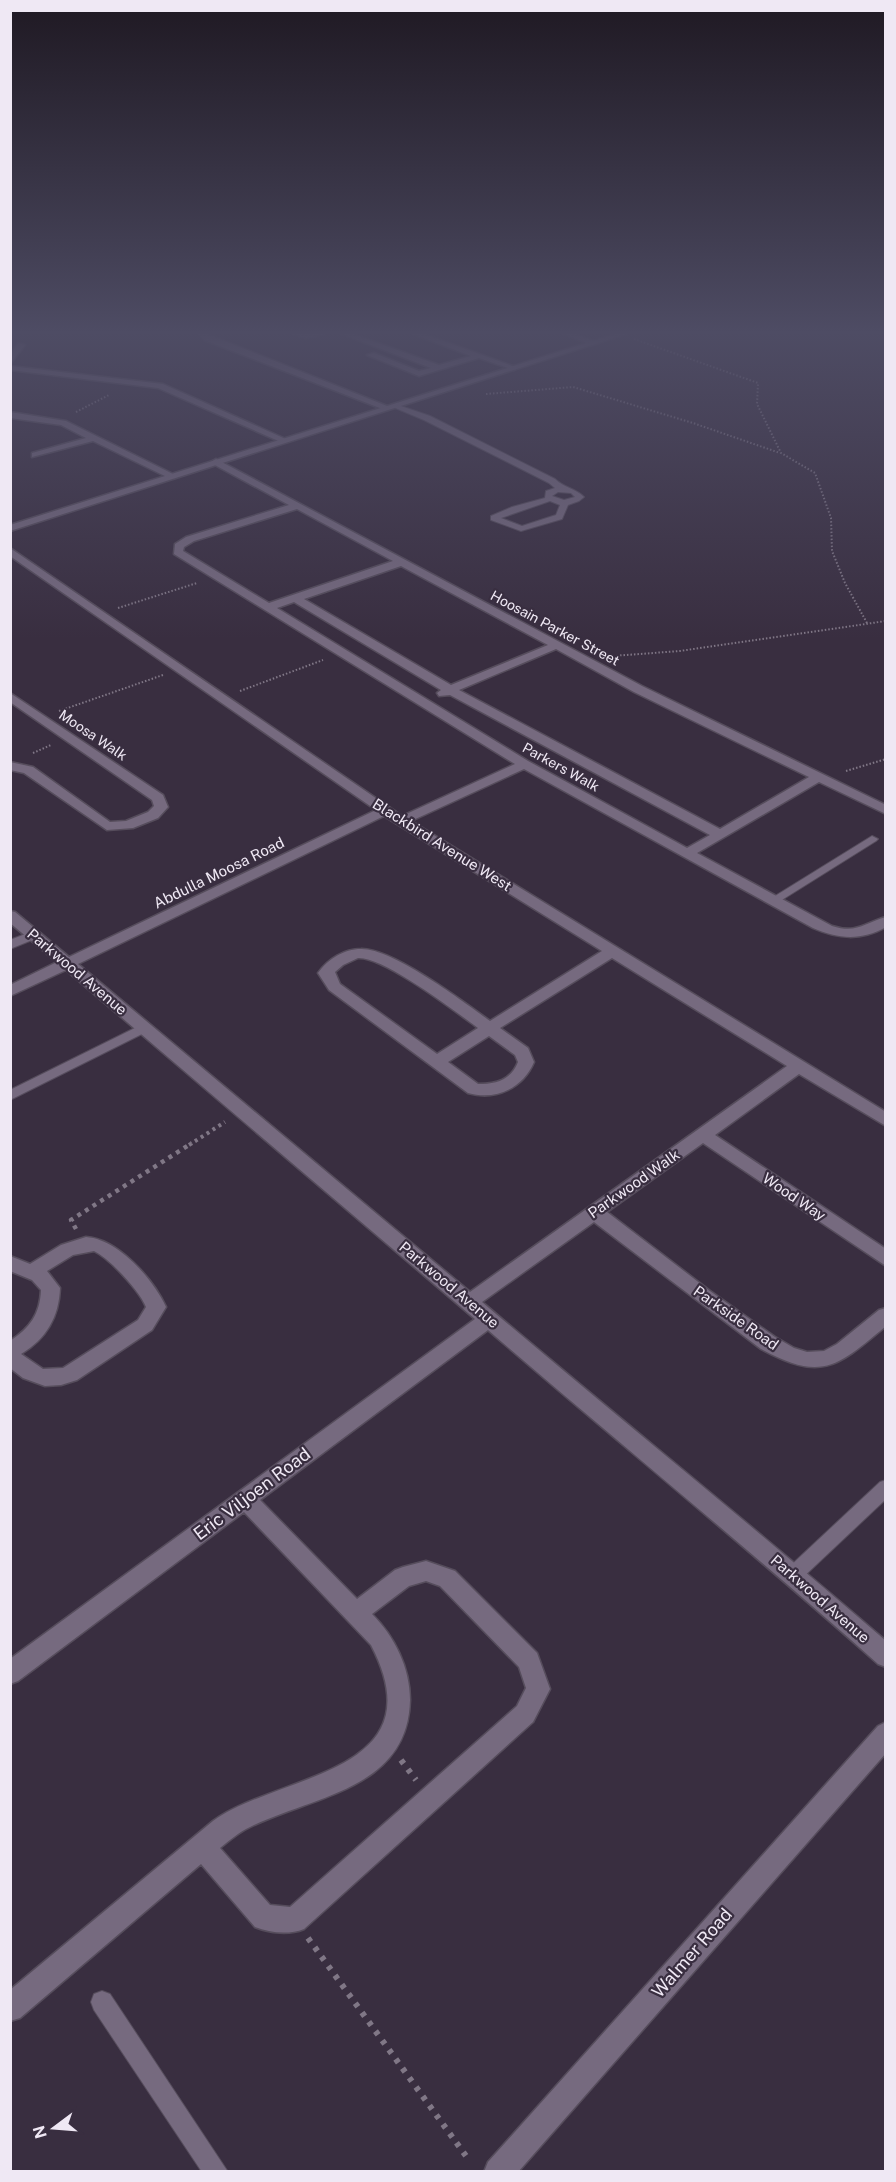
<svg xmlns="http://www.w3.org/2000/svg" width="896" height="2182" font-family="'Public Sans',sans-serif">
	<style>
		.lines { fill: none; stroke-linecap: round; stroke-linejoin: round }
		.service-casing { stroke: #564d5c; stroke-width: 2 }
		.minor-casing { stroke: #564d5c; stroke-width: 3 }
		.tertiary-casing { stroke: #564d5c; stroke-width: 3 }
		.path-far3 { stroke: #807786; stroke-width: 2; stroke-dasharray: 1.5 2; stroke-linecap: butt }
		.path-far2 { stroke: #807786; stroke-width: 4; stroke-dasharray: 3 4; stroke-linecap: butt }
		.path-far1 { stroke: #807786; stroke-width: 4.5; stroke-dasharray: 4 5; stroke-linecap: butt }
		.path { stroke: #807786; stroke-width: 6; stroke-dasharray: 4.5 7; stroke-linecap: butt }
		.service { fill: #766a7f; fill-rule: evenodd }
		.minor { fill: #766a7f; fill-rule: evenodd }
		.tertiary { fill: #766a7f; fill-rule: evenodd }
		.labels { text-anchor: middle; stroke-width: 4.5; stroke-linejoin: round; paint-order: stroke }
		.far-street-label { font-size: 14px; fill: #efe8f4; stroke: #392e40 }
		.street-label { font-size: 15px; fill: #efe8f4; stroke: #392e40 }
		.near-street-label { font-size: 18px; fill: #efe8f4; stroke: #392e40 }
	</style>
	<rect width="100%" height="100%" fill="#392e40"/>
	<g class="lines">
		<defs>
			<path id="service" d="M395 404 430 416 555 479C564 488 575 488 584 497L579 501 568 505 562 519 521 531 491 520V516L512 507 545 498 546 491 555 488 549 483 424 420 393 407ZM558 492 571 493 575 497 564 500 552 496ZM550 501 560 505 556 515 522 526 501 518Z
				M872 836 878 839 876 841 777 903 773 905 767 901Z
				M33 931 37 932 39 935 37 938 10 949V940Z
				M143 1024 148 1025 149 1028 148 1031 10 1100V1090Z
				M886 1480V1499L799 1581 793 1583 787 1581 784 1575 787 1569 880 1482Z
				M102 1991 110 1994 228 2172H202L94 2010 91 2002 94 1994Z"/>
			<path id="minor" d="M199 334H207L392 408 385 410 204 340Z
				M293 334H324L306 338Z
				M342 334H353L439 365 471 356 413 334H424L518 368 514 370 479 358 419 376 367 355 374 353 419 371 431 368Z
				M564 334H575L599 343 592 345Z
				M18 343 25 345 10 364V355Z
				M10 366 163 384 290 441 283 443 158 388 10 370Z
				M10 412 66 421 177 476 169 478 93 441 32 457V453L86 438 61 425 10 418Z
				M216 459 642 686 886 805V814L819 782 697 853 832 926C857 934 864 923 886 917V927C861 941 838 939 813 928L524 769 411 821 886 1112V1126L799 1074 715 1135 886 1249V1266L703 1143 607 1212 710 1291 775 1337 794 1348 807 1352 824 1351 837 1344 879 1310 886 1308V1326C837 1367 822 1382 761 1349L594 1222 482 1302C616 1416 753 1526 886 1641V1667L878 1664C750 1550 618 1442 488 1330L260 1500 357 1599 395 1570 403 1567 426 1561 455 1571 537 1653 550 1689 533 1722 304 1929C289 1935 270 1933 255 1927L201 1864 20 2018 10 2021V1990L213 1821C279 1773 439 1775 371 1645L244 1512 18 1681 10 1684V1659L475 1319 66 970 10 996V985L57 962 10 923V911L15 912 69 957 376 810 10 556V548L402 816 515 764 174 554 175 544 186 537 289 505 213 464 211 462ZM297 509 393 561 269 603 183 551 184 547 194 541ZM401 566 548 645 451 685 304 599ZM294 602 441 690 437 693 439 696 450 695 710 835 687 848 528 761 277 608ZM556 649 634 692 809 777 720 829 459 690ZM384 816 602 951 490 1021C464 1002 392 948 361 949 344 949 328 959 318 973L329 990 468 1093C496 1101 523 1088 534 1062L528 1048 500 1028 612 958 787 1066 470 1292 78 964ZM358 958C383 956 456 1012 478 1028L437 1054 340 984 335 972 343 965ZM489 1036 515 1055 518 1062C511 1080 496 1084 478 1084L448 1062ZM426 1581 440 1586 519 1667 526 1688 517 1706 290 1907 270 1905 220 1848C230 1840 239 1832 250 1827 312 1796 408 1790 410 1700 410 1667 394 1636 372 1614L409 1586Z
				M10 693 163 795 168 807 158 818 133 828 107 830 24 773 10 770V762L33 767 110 822 126 821 148 812 154 806 152 800 10 702Z
				M86 1237C118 1239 153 1279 166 1307L152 1330 77 1380 61 1385 45 1386 23 1378 10 1368V1341C30 1328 40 1314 41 1290L32 1280 10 1271V1256L30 1264 61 1245ZM94 1251C109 1258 140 1291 146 1307L138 1320 63 1368 43 1369 21 1354C46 1339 59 1317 60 1288L47 1271 73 1255Z
				M886 1722V1753L518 2172H484L488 2162 878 1726Z"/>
			<path id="tertiary" d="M615 334H626L10 531V525Z"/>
		</defs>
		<use href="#service" class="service-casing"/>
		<use href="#minor" class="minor-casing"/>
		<use href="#tertiary" class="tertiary-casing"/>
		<path class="path-far3" d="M634 339 758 383 757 404 781 453 815 473 831 518 832 551 845 583 867 623
			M486 394 573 387 693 423 780 453
			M76 412 109 395
			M118 608 197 583
			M613 656 680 651 886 621
			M240 691 323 660
			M59 711 163 675
			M33 753 51 745
			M846 771 886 759"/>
		<path class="path-far2" d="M189 1145 225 1122"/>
		<path class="path-far1" d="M76 1229 71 1220 192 1143"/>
		<path class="path" d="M401 1760 416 1780
			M308 1938 466 2156"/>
		<use href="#service" class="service"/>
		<use href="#minor" class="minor"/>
		<use href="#tertiary" class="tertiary"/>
	</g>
	<linearGradient id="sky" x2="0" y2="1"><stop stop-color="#1f1923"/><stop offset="0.52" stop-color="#4e4c64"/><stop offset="1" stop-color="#4e4c64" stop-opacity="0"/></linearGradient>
	<rect width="896" height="639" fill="url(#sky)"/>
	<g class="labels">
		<g class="far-street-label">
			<text transform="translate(555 628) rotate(28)" y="5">Hoosain Parker Street</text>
			<text transform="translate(93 735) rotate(34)" y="5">Moosa Walk</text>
			<text transform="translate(561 767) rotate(29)" y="5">Parkers Walk</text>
		</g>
		<g class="street-label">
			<text transform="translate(442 845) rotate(32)" y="5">Blackbird Avenue West</text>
			<text transform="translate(219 873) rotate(-26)" y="5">Abdulla Moosa Road</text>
			<text transform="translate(77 972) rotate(40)" y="5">Parkwood Avenue</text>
			<text transform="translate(634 1184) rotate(-35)" y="5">Parkwood Walk</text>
			<text transform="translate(794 1197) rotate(34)" y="5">Wood Way</text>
			<text transform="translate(449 1285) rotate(40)" y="5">Parkwood Avenue</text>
			<text transform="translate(736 1318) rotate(35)" y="5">Parkside Road</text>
			<text transform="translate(820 1599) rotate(41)" y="5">Parkwood Avenue</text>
		</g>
		<g class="near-street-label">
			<text transform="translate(252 1494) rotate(-37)" y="6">Eric Viljoen Road</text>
			<text transform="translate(692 1953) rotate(-49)" y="6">Walmer Road</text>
		</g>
	</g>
	<rect width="896" height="2182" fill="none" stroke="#efe8f4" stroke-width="24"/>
	<g transform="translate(54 2128) rotate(254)" stroke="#392e40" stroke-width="4.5" paint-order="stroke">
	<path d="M0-4.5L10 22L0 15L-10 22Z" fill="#efe8f4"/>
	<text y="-9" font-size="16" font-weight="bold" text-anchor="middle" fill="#efe8f4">N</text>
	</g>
</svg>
